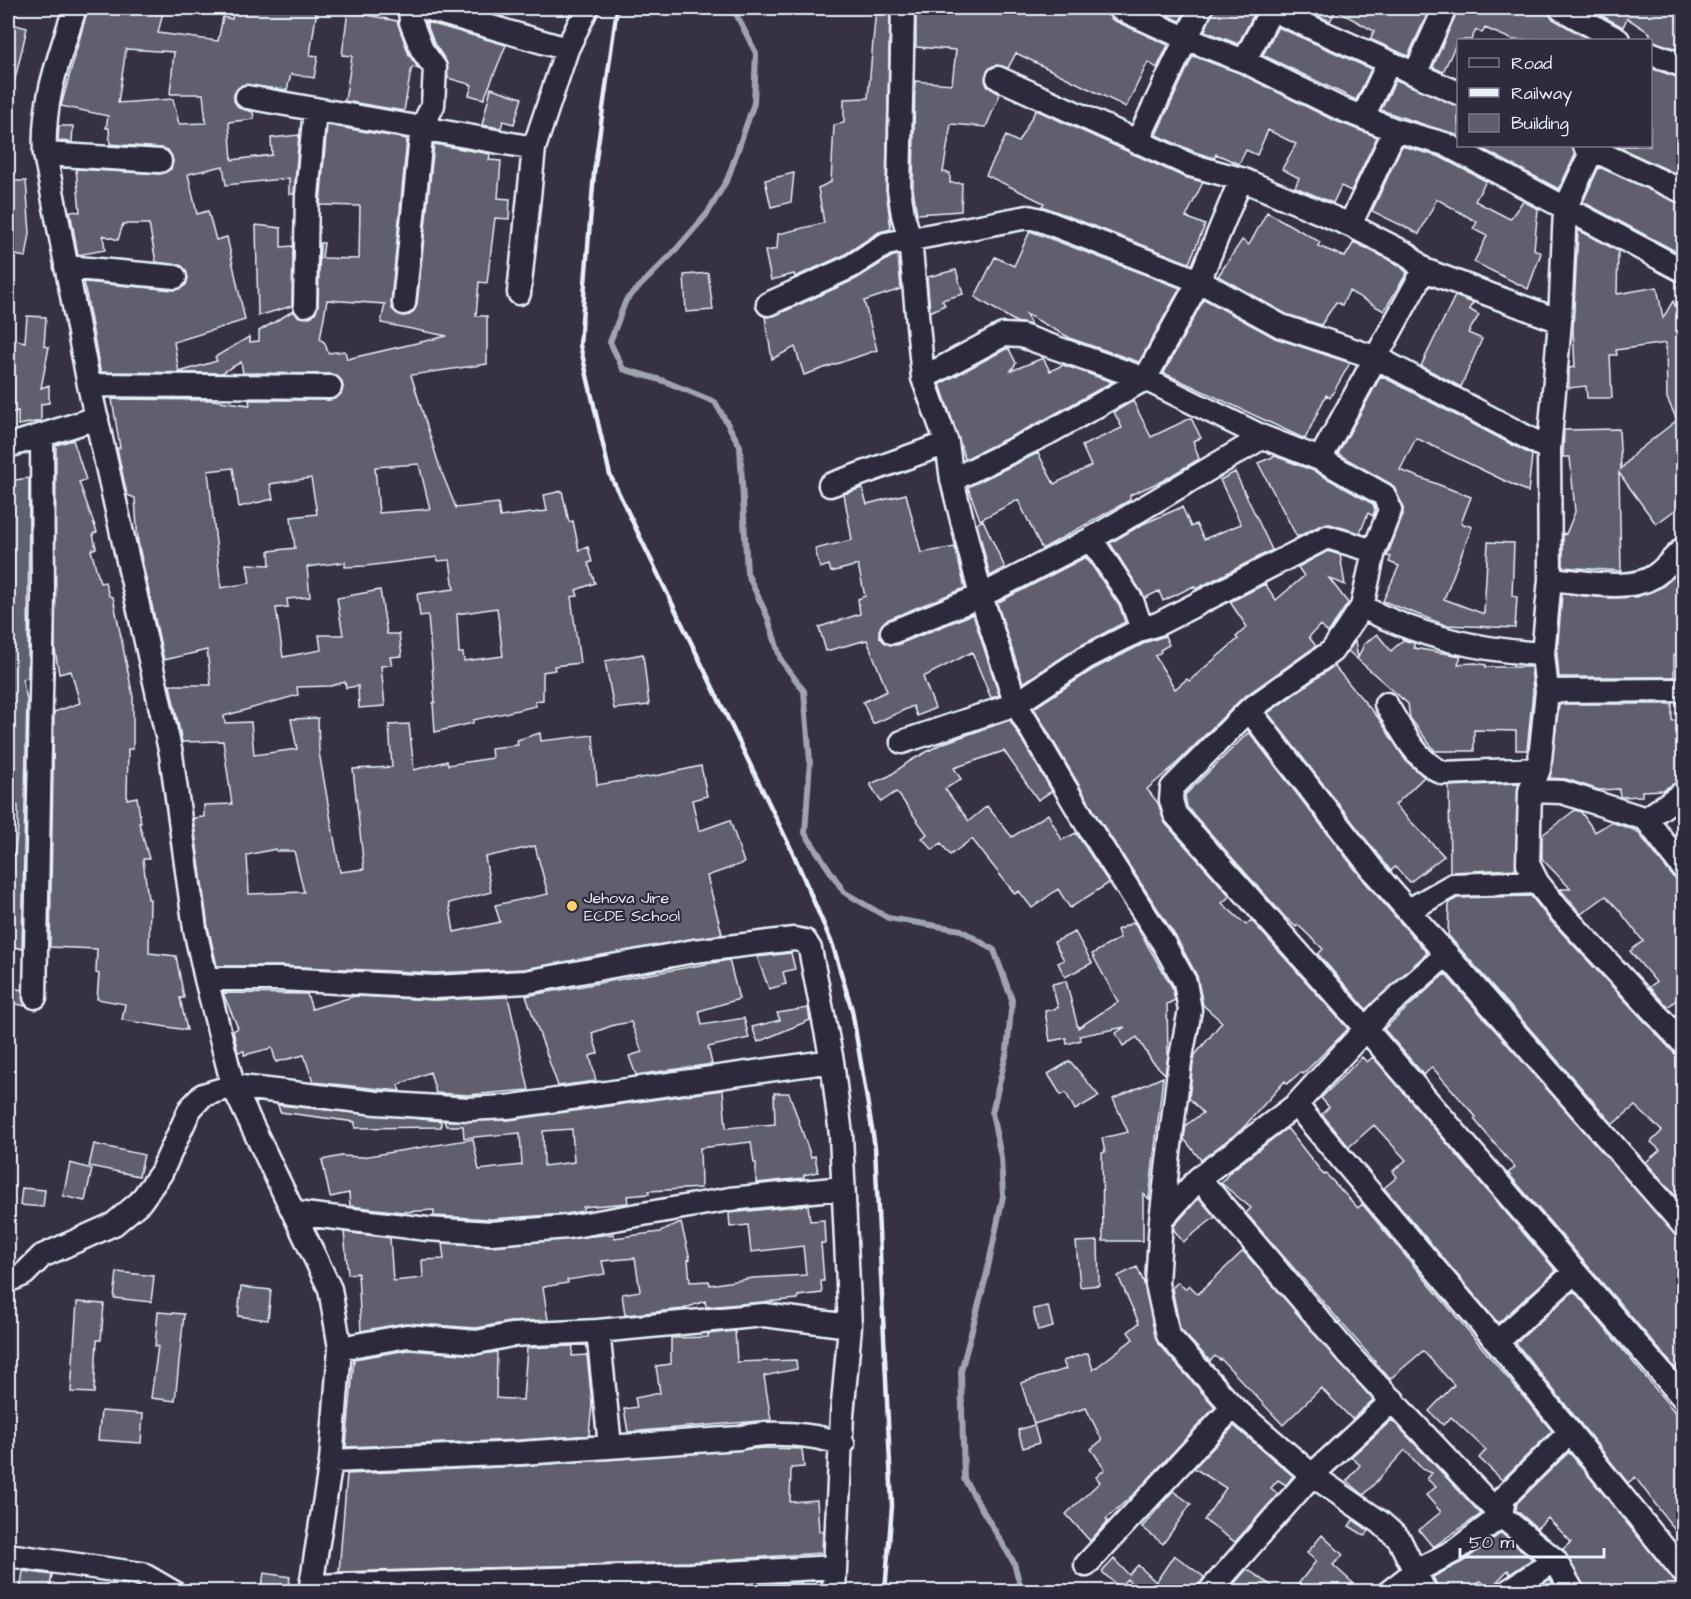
<svg xmlns="http://www.w3.org/2000/svg" width="1691" height="1599" font-family="'Architects Daughter',sans-serif">
	<style>
		.lines { fill: none; stroke-linecap: round; stroke-linejoin: round }
		.stream { stroke: #a0a4af; stroke-width: 6 }
		.building { fill: #605e6e; stroke: #e8f1f8; stroke-width: 1.5; fill-rule: evenodd }
		.minor-casing { stroke: #e8f1f8; stroke-width: 27 }
		.minor { stroke: #2f2a3d; stroke-width: 22 }
		.rail { stroke: #e8f1f8; stroke-width: 4.5 }
		.poi-dot { fill: #ffd166; stroke: #2f2a3d; stroke-width: 2 }
		.labels { text-anchor: middle; stroke-width: 4.5; stroke-linejoin: round; paint-order: stroke }
		.poi-label { font-size: 16px; fill: #e8f1f8; stroke: #2f2a3d; text-anchor: start }
	</style>
	<rect width="100%" height="100%" fill="#363244"/>
	<filter id="ink" filterUnits="userSpaceOnUse"><feTurbulence type="fractalNoise" baseFrequency=".0167" numOctaves="2"/><feDisplacementMap in="SourceGraphic" scale="12" xChannelSelector="R" yChannelSelector="G"/><feConvolveMatrix kernelMatrix="1 2 1 2 8 2 1 2 1" color-interpolation-filters="sRGB"/></filter>
	<g filter="url(#ink)">
		<g class="lines">
			<path class="stream" d="M733 8 756 53 754 103 728 178 707 214 674 252 626 300 610 342 623 369 664 381 715 402 740 446 747 573 768 618 781 660 804 691 810 761 805 833 844 892 888 918 961 930 994 950 1012 1000 1007 1051 992 1113 1001 1157 1003 1196 986 1277 961 1371 964 1479 1014 1563 1022 1592"/>
		</g>
		<path class="building" d="M88 8H164L158 33 218 41 223 17 232 19 234 8 317 9 310 55 318 56 314 78 291 74 287 90 242 85 234 94V101L239 108 253 112 254 119 229 122 232 160 272 155 271 138 299 135 294 194H289V178L226 185 223 166 188 174 197 214 208 211 216 240 227 237 245 320 174 342 179 372 217 361 215 357 249 337 250 342 259 341V331L293 311 299 317 312 316 318 305 320 243H324L322 258 359 259 360 206 320 205 327 125 407 139 391 302 392 309 402 316 410 315 417 304 434 144 490 154 489 160 501 161 498 198 510 199 509 219 495 218 487 283 479 282 476 316H487V364L411 375 440 468 456 508 498 503 500 517 547 511 544 495 562 491 569 522 573 521 579 550 588 547 592 562 588 563 595 583 576 590 578 596 571 597 580 663 554 666 555 670 543 672V700L535 701 536 706 473 720V723L435 732 433 703 435 702 428 615 420 616 417 594 454 589 450 560 438 561 437 557 366 566 345 567V562L307 567 310 597 287 599 288 607 276 608 283 657 321 650 319 635H343L337 598 380 590 387 634H399L402 656 390 657 392 665 381 666 385 706 359 708 358 686 346 688 345 682 331 686 297 687 298 695 224 716 225 723 251 722 254 755 297 749 291 719 318 718 319 752 340 872 364 869 353 769 392 767 389 725 409 724 414 770 447 761 448 765 492 758 491 748 518 745 517 740 540 733 541 741 593 735 597 785 660 775 701 766 707 796 692 800 699 831 730 820 744 863 707 876 722 934 524 969 435 973 280 966H217L208 927 193 818 204 817V805L232 804 223 741 182 742 170 685H211L207 650 164 660 138 542 135 498 127 495 117 448H120L112 399 212 400 250 405 249 400H330L341 394 343 387 341 380 331 374 243 373 241 362 222 373 102 372 100 370 84 282 174 290 186 285 188 278 182 266 156 262 149 224H123L118 240 103 235 105 250 78 255 70 211 80 212 76 169 160 174 171 169 173 161 168 150 161 148 110 144 109 128H106L108 116 61 106ZM126 49 174 52 170 94H203L206 123 179 124 173 99 118 103ZM327 300 385 304 381 323 447 336 347 359 345 351 328 353 325 343 320 339ZM419 464 430 509 379 513 375 467ZM233 468 239 507 273 499 270 484 311 478 317 514 291 517 295 548 269 551 270 565 247 564 250 583 221 588 208 471ZM497 608 503 656 464 661 463 653H459L457 614ZM535 846 548 894 495 905 500 922 454 932 449 903 491 892 485 857ZM276 849V851H294L304 892 249 894 247 855Z
			M472 8H506L503 17Z
			M876 8H890L886 189 891 229 879 232 844 255 795 277 794 274 771 280 765 251 777 249 778 234 824 223 818 188 831 182 834 125 844 123V99L868 98Z
			M916 8H1106L1108 15 1113 20 1168 45 1157 68 1148 62 1126 107 1016 53 1008 68 997 65 991 67 985 80 987 86 1000 94 986 127 951 124 943 172 950 173V183H962L961 211 917 214 913 188 915 81 952 84 956 50 916 47Z
			M1151 8H1186L1180 21Z
			M1214 8H1255V12L1238 44 1205 31Z
			M1300 8H1430L1408 56 1370 39 1374 31 1336 10 1330 21Z
			M1458 8H1547L1553 19 1590 40H1513L1485 28 1482 33 1476 30 1471 40H1458L1443 72 1433 67Z
			M1587 8H1678L1683 11V51L1650 40V33L1627 18 1623 27Z
			M348 11 397 21 409 55 419 69 413 67 411 70 404 111 345 101 352 56 342 55Z
			M426 22 506 45 484 99 469 95 472 85 448 78 446 61 434 43Z
			M8 23 27 28 15 79H8Z
			M1278 27 1371 69 1356 100 1263 55Z
			M1193 56 1239 73 1333 120 1377 137 1351 191 1341 186 1333 203 1295 187 1299 178 1282 169 1296 144 1268 130 1257 155 1246 150 1239 164 1216 154 1214 158 1195 152 1156 135Z
			M1650 68 1683 79V177L1616 146H1650Z
			M1396 80 1458 106V136L1381 110Z
			M491 88 522 98 514 124 503 121 501 128 482 125Z
			M1036 110 1184 177 1203 182 1186 217 1205 225 1189 263 1042 206 1044 203 986 175 1006 136 1018 142Z
			M59 126H73L72 142 58 141Z
			M1402 146 1440 157 1486 181 1475 201 1510 219 1523 201 1538 209 1534 249 1541 253 1528 289 1474 262 1487 236 1473 229 1477 222 1437 199 1419 234 1372 211Z
			M1477 146H1572L1575 155 1559 189Z
			M1599 167 1683 205V255L1583 202Z
			M794 173 791 202 771 207 765 180Z
			M8 181H26L30 233 26 257 8 254Z
			M1267 212 1320 242 1318 246 1345 257 1354 242 1399 265 1407 273 1384 311 1349 291 1342 305 1336 302 1321 325 1286 314 1218 276 1242 240 1249 245Z
			M256 225 281 228V247L293 246 292 306 258 316Z
			M1578 230 1618 251 1617 294 1657 287 1663 318 1673 301 1683 322V504L1656 524 1619 473 1621 571 1563 567V533L1566 534 1575 512 1570 457H1563L1564 430 1619 429 1621 469 1635 453 1677 420 1667 398 1666 343 1616 350 1617 355H1610L1612 398H1587L1586 386 1569 388V368L1575 367 1573 329Z
			M1030 231 1180 288 1139 362 1072 339 1026 314 1031 325 1016 322 975 297 995 257 1014 266Z
			M898 255 901 289 864 301 877 350 804 375 795 347 772 359 765 317 774 316 856 279 891 257Z
			M956 270 963 294 942 300 945 305 930 312 927 277Z
			M708 273 713 310 686 312 684 275Z
			M1455 296 1473 303 1469 309 1479 315 1468 333 1482 339 1461 387 1421 366Z
			M1204 299 1275 338 1350 363 1330 398 1326 395 1305 439 1164 373Z
			M27 316 46 317 44 346 49 347 41 388 49 385V403L41 404V421L18 425V411L8 413V338L25 342Z
			M1006 349H1009L1016 363 1011 371 1043 358 1050 371 1063 365 1112 382 1044 420 965 459 940 384Z
			M1381 376 1532 455 1528 492 1416 438 1400 470 1471 497 1461 523 1472 527 1444 599 1484 614 1488 542 1514 543 1512 596 1517 597 1515 628 1445 625 1383 601 1399 566 1389 562 1391 557 1387 556 1403 515V505L1391 484 1338 454Z
			M1133 401 1151 437 1191 418 1201 438 1193 441 1199 459 1164 480 1130 495V500L1042 549 1018 500 980 520 968 487 1038 453 1054 484 1091 466 1082 446 1122 428 1114 412Z
			M73 440 86 480 79 482 97 532 93 534 96 548 91 550 100 583 105 582 109 596 113 597 133 697V749H128L127 799 137 797 141 823H139L149 859H143L148 899H150L149 953 176 956 184 998H180L187 1030 122 1020 125 1004 97 999 99 974 96 973 97 949 50 947 54 712 80 703 71 671 59 674 55 649 56 445Z
			M1275 456 1314 471 1373 504 1375 510 1373 516 1368 513 1360 533 1330 524 1321 525 1297 537 1258 463Z
			M1235 472 1272 550 1196 589 1194 586 1163 601 1159 591 1145 598 1110 543 1143 524 1182 507 1191 527 1196 524 1204 539 1241 524 1220 480Z
			M29 478 28 678 22 679 27 699 22 949 8 945V856L14 857 18 828V806L8 803V752L13 751 8 727V481Z
			M862 488 867 504 906 494 921 553 955 547 965 588 886 620 879 630 880 638 890 645H897L973 614 999 695 991 698 972 652 923 677 935 708 917 716 913 706 873 724 863 702 887 691 867 640 826 651 819 627 860 614 858 599 865 596 858 565 831 572 829 565 820 568 815 549 852 540 844 494Z
			M983 520 1005 568 990 576 977 524Z
			M1328 551 1340 555 1345 585 1329 578 1348 603 1328 633 1320 625 1309 637 1316 646 1241 699 1173 767 1147 789 1158 803 1165 823 1230 896 1222 903 1246 925 1251 920 1348 1029 1303 1074 1301 1072 1287 1084 1285 1081 1242 1129 1201 1160 1184 1139 1186 1125 1203 1113 1189 1098 1193 1064 1195 1055 1222 1022 1203 1005 1197 976 1176 937 1097 816 1034 708 1092 670 1147 642 1165 636 1169 645 1160 650 1161 652 1155 656 1175 689 1187 679 1189 681 1238 639 1236 637 1247 627 1230 602 1265 584 1276 600 1304 576 1298 567Z
			M1086 557 1120 607 1125 622 1078 647 1023 683 997 603Z
			M1683 568V652L1674 655V677H1559L1557 654 1562 594 1609 598 1637 597 1662 587Z
			M1377 634 1391 651 1403 640 1414 643V648L1461 656 1458 664 1475 663 1486 665V667H1531L1533 691 1527 750H1516V731L1474 730V751H1435L1410 718 1408 704 1348 651 1355 641 1358 658 1364 644Z
			M643 654 649 705 614 709 605 661Z
			M1334 666 1380 720 1406 761 1424 777 1395 805 1444 856 1410 882 1395 867 1391 871 1386 865 1268 713Z
			M1559 704H1672V721L1683 720V779L1663 790 1642 791V796L1620 797 1619 789 1599 790 1566 779 1550 778Z
			M1010 720 1052 791 1038 800 1004 751 954 768 961 779 945 789 969 821 987 806 1012 837 1048 814 1062 840 1076 833 1109 883 1070 908 1058 889 1032 908 1019 891 1015 894 972 839 950 855 941 843 933 850 922 838 927 834 899 795 896 792 881 802 870 784 889 776 910 761 941 744Z
			M1249 732 1365 882 1427 953 1366 1009 1318 954 1323 949 1298 925 1296 927 1285 917 1187 807 1185 795Z
			M1519 783 1516 869 1450 872 1449 786Z
			M1575 810 1581 812 1595 832 1611 822 1637 831 1673 877 1683 883V994L1668 1007 1649 987 1656 982 1630 951 1643 941 1619 910 1606 896 1581 914 1560 889H1571L1542 859V835Z
			M1531 896 1549 919 1674 1053 1683 1059V1198L1680 1201 1646 1162 1660 1150 1651 1142 1662 1131 1635 1106 1613 1124 1448 935 1449 903 1457 898Z
			M1134 922 1172 987 1175 1000 1167 1004 1168 1055 1165 1074 1151 1060 1137 1037 1123 1046 1116 1033 1125 1027 1079 1036 1081 1040 1067 1044 1066 1038 1050 1041 1045 1011 1058 1008 1052 984 1066 981 1078 1028 1118 1002 1092 954 1120 938 1117 930Z
			M1075 932 1092 963 1065 977 1058 963 1064 960 1054 942Z
			M791 953 795 969 783 972 786 984 769 989 757 957Z
			M729 960 739 999 699 1011 702 1025 744 1018 749 1038 708 1047 712 1064 636 1075 629 1056 642 1052 631 1022 614 1025 592 1033 598 1053 590 1056 596 1081 558 1086 526 996Z
			M1445 974 1683 1243V1377L1508 1173 1515 1168 1474 1119 1476 1117 1432 1067 1424 1075 1384 1029Z
			M8 987 22 990 25 1006 8 1002Z
			M223 993 307 994 312 1009 355 996 434 1000 508 997 529 1090 468 1095 436 1093 430 1072 398 1085 400 1091 313 1082 304 1055 276 1062 272 1048 244 1055V1051L238 1052 233 1031 238 1028Z
			M808 1008 810 1020 758 1042 752 1027 780 1020 777 1013Z
			M1362 1057 1367 1062 1373 1057 1556 1271 1498 1323 1384 1188 1397 1177 1393 1171 1406 1160 1374 1125 1349 1147 1322 1114 1329 1107 1321 1098Z
			M1070 1061 1099 1096 1075 1110 1066 1093 1061 1095 1048 1074Z
			M1163 1077 1149 1199 1143 1193V1241H1103L1102 1153 1105 1152 1102 1138 1128 1132 1113 1099Z
			M723 1090 726 1128 775 1124 774 1093H789L811 1157 815 1156 818 1172 804 1175V1178L756 1183V1163H754L751 1142 700 1148 701 1188 649 1191V1194L627 1196 628 1203 583 1207V1211L566 1214 491 1219 434 1216V1210L403 1212 350 1206 349 1193 330 1197 322 1160 341 1156 362 1157 473 1139 479 1170 522 1165 520 1133 464 1138 463 1126H446L444 1121 509 1120ZM572 1129 574 1162 544 1166 543 1131Z
			M278 1105 441 1121V1127L355 1128V1122L280 1112Z
			M1287 1128 1324 1175 1326 1174 1358 1208 1362 1204 1552 1431 1502 1480 1479 1458 1486 1450 1451 1417 1443 1425 1429 1411 1454 1385 1423 1351 1390 1379 1246 1213 1251 1208 1221 1183 1230 1172Z
			M94 1144 144 1155 139 1176 89 1166Z
			M70 1163 92 1169 85 1201 63 1196Z
			M22 1188 45 1190 43 1207 20 1205Z
			M1199 1198 1215 1217 1183 1242 1174 1230V1226Z
			M808 1205 810 1221 824 1220 825 1243H821L824 1281H821L822 1293 798 1296V1299L706 1307 705 1301 683 1309 625 1315 622 1294 640 1291 635 1258 602 1261 605 1274 567 1280 568 1283 543 1287 548 1320 510 1322 476 1328 405 1323 361 1331 358 1273 348 1274 344 1232 390 1238 393 1281 423 1278 422 1260 444 1259 442 1243 492 1246 614 1234V1238L660 1232 681 1223 690 1259 688 1260 690 1282 709 1281 710 1285 753 1278 806 1275 803 1246 751 1252 748 1225 730 1227 729 1213Z
			M1098 1241 1099 1285 1080 1287 1076 1242Z
			M1243 1251 1373 1400 1352 1419 1321 1388 1283 1425 1221 1359 1220 1360 1215 1356 1210 1361 1180 1329 1172 1288 1178 1282 1185 1289 1189 1285 1198 1294Z
			M1137 1267 1144 1283 1158 1344 1215 1407 1137 1491 1106 1519 1108 1521 1090 1541 1066 1514 1100 1482 1096 1477 1105 1469 1091 1449 1102 1440 1086 1408 1034 1424 1021 1383 1066 1369 1063 1361 1088 1353 1093 1370 1133 1339 1128 1332 1139 1323 1118 1276Z
			M117 1272 154 1276 151 1302 114 1298Z
			M241 1287 271 1290 268 1320 238 1316Z
			M1574 1291 1683 1422V1541L1635 1477 1628 1483 1516 1343Z
			M77 1302 104 1304 101 1340H97L94 1393 71 1392Z
			M1048 1306 1053 1327 1038 1331 1033 1309Z
			M158 1312 184 1314 175 1401 151 1398 158 1346H155Z
			M735 1331 737 1362 796 1360 797 1369 764 1376 771 1420 628 1432 624 1409 637 1407 635 1398 660 1393 656 1366 671 1364V1338L708 1337V1334Z
			M573 1346 572 1356 587 1355 592 1404 589 1435H593L520 1440 346 1447 354 1359 408 1350 476 1355 497 1352 496 1398 523 1400 527 1348Z
			M101 1411 143 1414 141 1443 98 1440Z
			M1392 1420 1481 1514 1433 1547 1419 1530 1441 1512 1426 1495 1436 1487 1427 1479 1432 1473 1422 1469 1405 1450 1364 1495 1347 1481 1360 1465 1351 1457Z
			M1034 1425 1039 1443 1023 1448 1018 1430Z
			M1234 1426 1293 1476 1286 1485 1278 1480 1271 1488 1278 1494 1235 1542 1204 1520 1226 1488 1194 1468Z
			M765 1448 802 1449 804 1467 791 1468 790 1502 817 1500 819 1531H823L822 1553 689 1562 339 1572 347 1474 522 1466Z
			M1569 1452 1674 1581 1683 1586V1592H1586L1563 1549 1571 1542 1548 1518 1537 1528 1516 1510 1517 1503Z
			M1173 1491 1191 1504 1163 1544 1142 1527Z
			M1353 1520 1369 1531 1365 1536 1349 1526Z
			M1501 1533 1532 1559 1510 1574 1508 1570 1489 1590 1481 1581 1470 1590 1467 1587 1459 1592H1441L1433 1577 1464 1561Z
			M1322 1535 1343 1555 1333 1565 1353 1583 1346 1592H1292L1316 1561 1307 1553Z
			M1174 1555 1204 1577 1196 1592H1140L1127 1579 1119 1587 1102 1572 1114 1559 1129 1575 1138 1565 1156 1582Z
			M1247 1569 1281 1592H1227Z
			M23 1571 52 1575 49 1592H20Z
			M264 1573 290 1577 288 1592H261Z
			M1550 1579 1557 1592H1532Z
			M801 1582V1592H587L690 1588Z"/>
		<g class="lines">
			<defs>
				<path id="minor" d="M75 8C59 58 42 101 45 154L89 385 171 754 195 929 206 979 233 1086 330 1289 340 1348 331 1461 310 1592
					M425 8 567 49
					M903 8 899 189 903 215 910 239 923 378 947 443 952 480 981 596 1016 704 1086 823 1164 944 1185 982 1190 1010 1180 1062 1161 1220
					M1119 8 1185 38 1244 61 1339 108 1395 130 1445 144 1684 271
					M1268 8 1458 93
					M1560 8 1618 40
					M1650 53 1684 66
					M1244 61 1272 9
					M1415 74 1445 8
					M998 78 1190 165 1241 179 1350 225 1407 254 1424 270 1560 321
					M247 97 534 148
					M1363 117 1389 62
					M1137 142 1201 8
					M1585 146 1684 192
					M1593 148 1565 209 1560 321 1549 449 1550 579 1543 654 1547 691 1539 769 1530 791 1528 864 1537 882 1559 910 1684 1044
					M45 154 160 161
					M1350 225 1395 130
					M66 267 175 277
					M519 293 534 148 567 49 587 8
					M404 303 422 127 433 105 435 68 422 50 411 22 410 8
					M768 304 850 267 886 244 1028 217 1041 220 1199 281 1281 326 1377 358 1549 449
					M305 305 307 196 315 109
					M923 378 1003 335 1022 336 1145 379 1263 437 1320 459 1384 495 1390 510 1374 551 1362 607 1332 651 1249 710 1172 788 1171 800 1175 814 1366 1029 1684 1399
					M89 385 330 387
					M8 446 97 418
					M1320 459 1424 270
					M952 480 1050 432 1145 379 1199 281 1241 179
					M830 485 947 443
					M1091 539 1132 601 1142 629
					M1550 579C1576 581 1619 590 1644 581 1660 576 1672 559 1684 548
					M1362 607C1421 637 1478 650 1543 654
					M892 632 981 596 1091 539 1263 437
					M1547 691 1684 690
					M1386 704C1402 730 1415 760 1443 773L1539 769
					M1249 710 1376 874 1684 1226
					M902 742 1016 704 1085 658 1142 629 1158 624 1327 537 1374 551
					M1530 791 1562 792 1646 819 1684 869
					M1646 819 1684 792
					M1409 910 1453 885 1537 882
					M206 979H279L435 987 526 982 694 951 794 939 805 941 810 949 832 1061 841 1135 850 1326 842 1415 834 1592
					M35 997 43 597 42 437
					M1296 1105 1497 1342 1684 1573
					M1199 1178 1348 1354 1501 1516 1555 1560 1573 1592
					M296 1213 427 1229 491 1233 568 1227 730 1199 843 1188
					M8 1277 15 1278 24 1274 42 1256 114 1224 140 1202 161 1173 190 1109 203 1095 233 1086 377 1103 468 1109 507 1107 832 1061
					M598 1331 610 1446
					M1497 1342 1575 1272
					M340 1348 407 1336 477 1342 511 1335 598 1331 764 1315 850 1326
					M331 1461 521 1453 739 1438C769 1430 814 1434 843 1444
					M8 1555 142 1574 173 1592
					M1086 1565 1233 1407
					M311 1586 690 1575 835 1567
					M1209 1592 1312 1475 1393 1400
					M1389 1592 1416 1571 1456 1550 1501 1516 1504 1497 1569 1433
					M1425 1592 1399 1539 1380 1522 1312 1475 1233 1407 1168 1335 1157 1284 1161 1220 1199 1178 1296 1105 1382 1011 1447 954
					M1507 1592 1555 1560"/>
			</defs>
			<use href="#minor" class="minor-casing"/>
			<use href="#minor" class="minor"/>
			<path class="rail" d="M617 8 594 173 580 345 610 475 793 853 833 946 852 1010 875 1147 892 1506 885 1592"/>
		</g>
	</g>
	<circle class="poi-dot" cx="572" cy="906" r="6"/>
	<g class="labels">
		<g class="poi-label">
			<text x="584" y="903">Jehova Jire<tspan x="584" dy="18">ECDE School</tspan></text>
		</g>
	</g>
	<rect width="1691" height="1599" fill="none" stroke="#2f2a3d" stroke-width="30"/>
	<rect x="15" y="15" width="1661" height="1569" fill="none" stroke="#e8f1f8" stroke-width="2" filter="url(#ink)"/>
	<rect x="1457" y="39" width="195" height="108" fill="#2f2a3d" stroke="#797a88" stroke-width="1.5"/>
	<rect x="1469" y="58" width="30" height="9" fill="#2f2a3d" stroke="#797a88" stroke-width="1.5"/>
	<text x="1511" y="69" font-size="18" fill="#e8f1f8">Road</text>
	<rect x="1469" y="88" width="30" height="9" fill="#e8f1f8" stroke="#797a88" stroke-width="1.5"/>
	<text x="1511" y="99" font-size="18" fill="#e8f1f8">Railway</text>
	<rect x="1469" y="114" width="30" height="18" fill="#605e6e" stroke="#797a88" stroke-width="1.5"/>
	<text x="1511" y="129" font-size="18" fill="#e8f1f8">Building</text>
	<path d="M1460 1548v9h144v-9" fill="none" stroke="#e8f1f8" stroke-width="3"/>
	<text x="1469" y="1548" font-size="18" fill="#e8f1f8" stroke="#2f2a3d" stroke-width="4.5" paint-order="stroke">50 m</text>
</svg>
